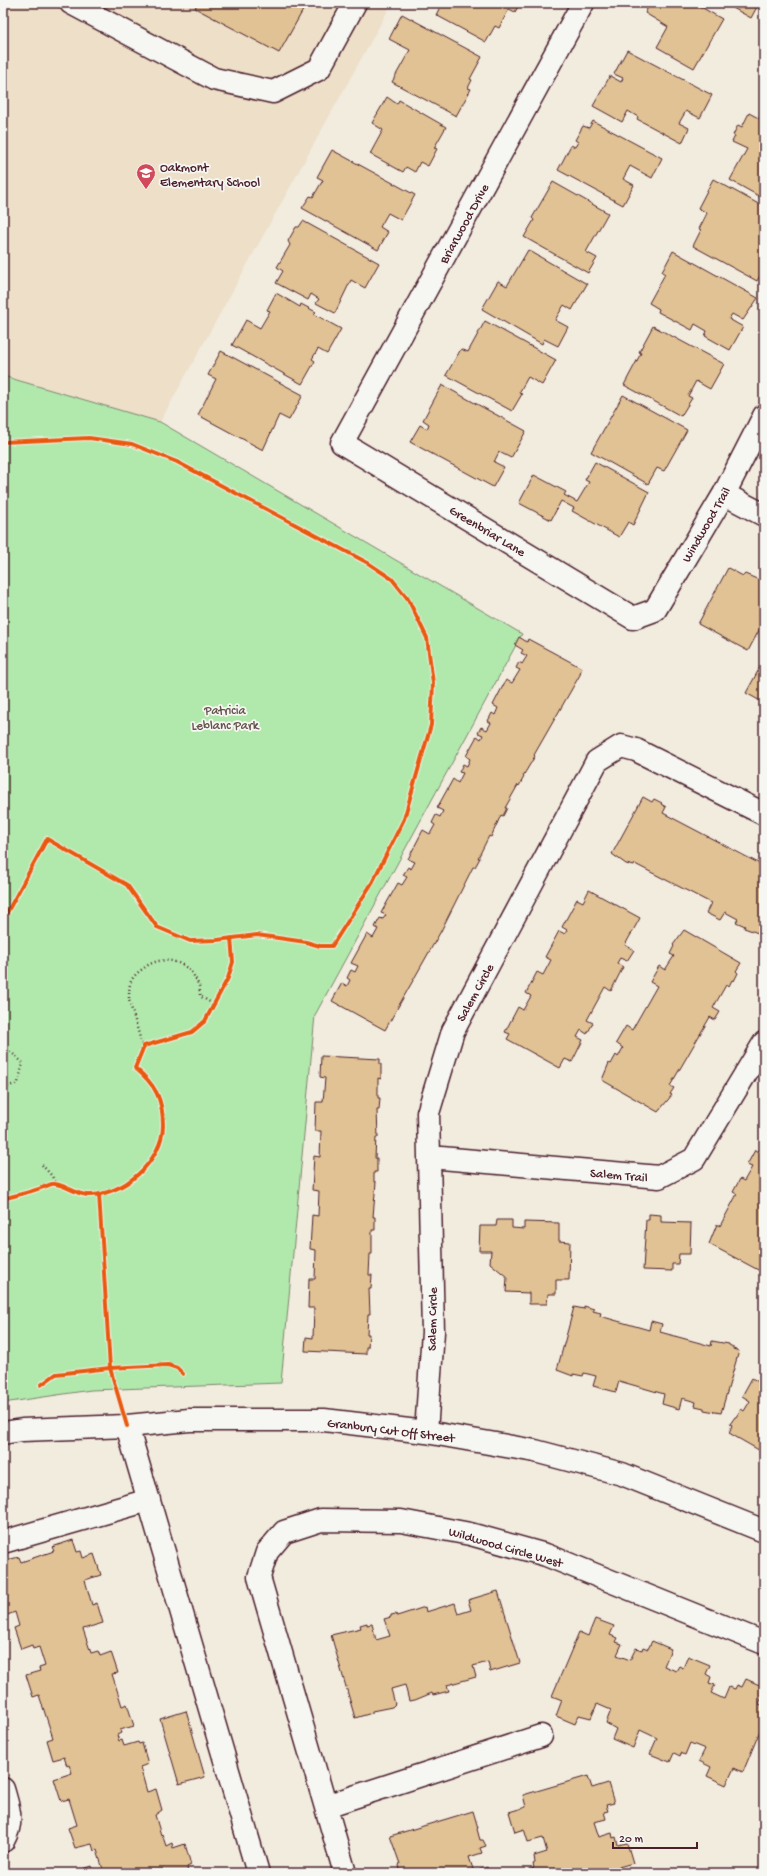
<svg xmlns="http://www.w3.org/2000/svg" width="767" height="1876" font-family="'Gochi Hand',sans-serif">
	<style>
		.built { fill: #eddfc8 }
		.green { fill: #b1e9ad; stroke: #7e846c }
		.building { fill: #e1c294; stroke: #4a1f2b }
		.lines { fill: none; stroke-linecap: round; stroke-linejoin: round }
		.minor-casing { stroke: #4a1f2b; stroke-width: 25 }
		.path { stroke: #4a1f2b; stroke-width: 2.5; stroke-dasharray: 1 3; stroke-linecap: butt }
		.minor { stroke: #f6f6f2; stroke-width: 22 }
		.cycleway-casing { stroke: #f6f6f2; stroke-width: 6 }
		.cycleway { stroke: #e8590c; stroke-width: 4 }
		.labels { text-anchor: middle; stroke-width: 3.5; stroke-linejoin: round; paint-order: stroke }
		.poi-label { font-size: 13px; fill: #4a1f2b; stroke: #f6f6f2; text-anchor: start }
		.street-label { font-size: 13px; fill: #4a1f2b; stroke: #f6f6f2 }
		.park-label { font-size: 13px; fill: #64524c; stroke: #f6f6f2 }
	</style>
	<rect width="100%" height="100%" fill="#f2ecdf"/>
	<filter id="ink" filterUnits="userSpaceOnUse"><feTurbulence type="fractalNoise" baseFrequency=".025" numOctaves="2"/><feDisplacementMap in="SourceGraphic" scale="8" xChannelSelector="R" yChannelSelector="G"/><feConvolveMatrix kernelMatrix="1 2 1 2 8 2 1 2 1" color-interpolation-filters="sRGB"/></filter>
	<g filter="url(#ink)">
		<path class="built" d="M3 3H392L160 422 3 376Z"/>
		<path class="green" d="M3 376 160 422 522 634 315 1015 281 1383 91 1390 3 1403Z"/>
		<path class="building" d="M195 3H307L279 53 195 8 197 4Z
			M442 3H520L515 12 509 9 499 28 495 26 486 42 436 15Z
			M650 3H694L722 19 694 68 657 47 668 27 645 13Z
			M724 3H759L751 18Z
			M402 14 482 57 470 79 472 80 468 88 471 89 456 116 392 82 410 50 389 39Z
			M627 50 712 95 700 118 686 111 679 123 689 128 682 143 637 119 638 117 628 111 622 122 593 106 610 76 621 82 623 78 614 74Z
			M387 97 397 104 399 100 446 127 434 148 437 149 428 166 420 162 415 172 406 167 403 172 370 154 383 130 372 123Z
			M749 113 764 121V199L730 180 747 149 732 142 735 136 733 135 738 125 742 127Z
			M593 121 662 158 652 178 630 166 623 179 634 185 623 205 558 170 571 145 575 147 578 142 575 140 583 126 589 128Z
			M332 150 415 195 401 220 388 213 380 227 388 232 378 250 302 208 310 196 313 197 323 180 317 177Z
			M713 179 764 207V255L760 262 764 264V269L757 281 693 246 701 230 699 229 707 213 698 208Z
			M553 182 608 213 586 252 597 258 588 273 524 237 534 220 532 218Z
			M303 221 379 263 365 288 351 280 335 313 316 303 319 299 311 294 308 300 276 283 283 271 277 267 290 245 288 241 296 227H299Z
			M528 250 587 284 572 310 564 305 555 320 568 327 558 346 544 339 542 344 482 309 498 281 507 286Z
			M673 251 758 298 743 320 732 314 729 319 743 327 730 350 705 336 707 331 695 324 692 330 658 312 659 309 649 303 665 274 662 272Z
			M276 293 300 307 301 304 316 312 314 314 341 329 327 354 318 349 312 359 315 361 302 384 232 345 246 320 260 328 270 311 267 310Z
			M485 321 556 360 542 385 528 377 519 393 522 394 512 411 446 375 461 349 468 352Z
			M653 326 724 364 710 389 696 381 688 396 692 398 681 416 624 385 641 353 639 352Z
			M221 351 303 395 289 420 279 415 263 450 198 415 216 379 208 375Z
			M442 385 526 431 511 458 499 452 494 462 504 467 493 487 410 442 420 425 427 429 429 424 423 420Z
			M623 395 687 430 664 471 657 468 648 484 591 452Z
			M595 462 649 492 633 525 628 522 619 537 572 511 574 508 561 501 551 520 519 503 534 475 566 492 564 495 577 502 589 482 585 480Z
			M728 568 743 576 745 574 764 582V621L748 651 698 624Z
			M519 637 527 642 528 639 582 668 580 673H581L534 755 535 756 523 776 524 777 519 786 518 785 505 808H507L503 816 501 815 491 837 489 836 478 858H480L475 867H473L441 931 385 1030 332 1001 342 983 347 986 350 980 347 978 351 970 355 972 358 966 351 963 367 934 373 938 378 929 375 927 380 918 383 919 386 915 381 913 398 883 402 885 407 877 403 875 408 867 411 869 415 862 408 859 423 830 430 834 435 825 432 823 436 815 440 817 443 811 437 808 453 779 458 783 463 773 459 772 463 764 467 766 470 759 466 756 477 736 481 739 483 735 478 733 481 727 487 730 491 723 488 721 492 713 495 715 498 708 493 705 506 680 512 683 520 670 516 668 519 662 522 664 527 656 521 653 523 650 515 645Z
			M764 660V703L746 693Z
			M643 797 652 802 654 799 662 803 661 804 666 807 663 813 764 866V929L761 934 744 928 745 926 736 922 738 919 725 912 720 920 706 913 711 903 635 864 634 866 626 864 612 854Z
			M589 890 640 918 625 945 634 950 627 961 620 958 617 963 623 967 611 991 605 987 587 1020 593 1023 587 1034 581 1030 577 1037 583 1040 572 1062 565 1059 560 1068 507 1039 510 1034 505 1032 518 1007 523 1010 531 996 526 993 537 972 543 975 551 960 545 957 559 931 565 934 567 930 562 927 577 899 583 902Z
			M684 930 741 963 736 971 738 973 734 981 732 980 729 986 726 985 713 1008 720 1012 715 1020 710 1017 670 1086 674 1088 670 1094 672 1095 658 1112 602 1080 609 1063 611 1064 616 1055 618 1057 623 1048 616 1043 626 1026 632 1030 657 986 650 982 659 966 665 970 674 956 670 954 674 946 673 945Z
			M321 1056 380 1059V1064H381V1079L378 1078V1098H380L379 1110H377L378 1137H376L375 1158H377V1172H374V1182H376L373 1217H375V1230H372V1254H370L369 1275H372L371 1289H369L370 1314H368L367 1334H369L368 1347H366V1354L305 1351 306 1337 313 1338 314 1308H308L309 1279H315L316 1250 310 1249 312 1215 318 1216 319 1191 312 1190 314 1156 320 1157 321 1131H315L316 1102H323L325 1078 320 1077Z
			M764 1142V1273L709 1244 717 1224 720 1226 737 1194 733 1192 740 1179 744 1181 752 1167 747 1165 755 1150 758 1152Z
			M649 1214 661 1215V1222L691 1223 690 1254H679L678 1264H672V1271L643 1270 646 1220H649Z
			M497 1220H512V1228L524 1229V1222L559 1223V1241L570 1242 569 1280H556V1294H548L547 1304H529V1293L506 1292 507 1277 490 1263 491 1251H479L480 1226H496Z
			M584 1306 594 1309 593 1311 601 1313 600 1316 649 1330 651 1321 662 1324 660 1332 711 1346 712 1341 729 1344V1345L733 1347V1349L739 1351 721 1413 704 1410V1408L695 1406 696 1402 682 1398 679 1409 662 1404 664 1394 619 1381 616 1392 593 1386 596 1376 584 1373 583 1376 573 1374V1376L557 1370 574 1307 584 1309Z
			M764 1376V1453L729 1433 732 1425 730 1424 735 1417H736L741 1409 744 1411 750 1401 742 1396 752 1378 760 1383Z
			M73 1540 77 1552 81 1551 83 1558 94 1554 101 1575 85 1580 92 1605 97 1603 103 1623 83 1629 91 1653 98 1651 100 1656 111 1652 118 1673 112 1674 122 1706 127 1704 134 1726 120 1730 121 1733 117 1735 119 1741 122 1740 124 1746 138 1742 139 1744 142 1743 148 1764 140 1767 147 1792 156 1789 162 1810 155 1815 161 1835 162 1834 166 1846 172 1843 173 1848 185 1844 191 1865 187 1867 188 1873H104L97 1850 94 1851 92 1844 75 1848 68 1828 77 1825 69 1799 61 1801 54 1779 72 1773 69 1765 67 1766 64 1757 53 1760 47 1740 53 1738 39 1695 33 1697 26 1675 40 1671 39 1668 45 1666 39 1647 33 1649 32 1645 21 1649 14 1628 19 1626 15 1612 5 1616 3 1611V1561L19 1557 21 1562 54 1551 52 1547Z
			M498 1591 520 1663 490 1672 488 1662 473 1666 476 1677 447 1685 449 1691 433 1695 432 1693 415 1700 409 1701 405 1685 391 1689 395 1704 392 1707 372 1711V1713L355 1718 331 1635 361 1628 360 1625 367 1623V1625L372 1624 376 1640 390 1636 384 1619 391 1617V1615L396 1614 397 1616 425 1607 426 1612 455 1603 458 1614 471 1610 468 1600Z
			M595 1619 614 1626 610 1635 618 1638 616 1642 622 1644 617 1655 630 1660 636 1648 642 1650 643 1647 648 1649 652 1641 671 1649 664 1666 676 1671 679 1666 683 1668 688 1656 710 1665 706 1674 711 1677 709 1683 715 1685 711 1693 724 1699 729 1687 735 1689 737 1685 742 1687 746 1679 764 1687V1692L759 1704 764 1706V1721L743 1772 734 1768 726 1785 707 1776 711 1767 699 1761 705 1749 690 1743 685 1755 681 1753 680 1756 674 1753 670 1762 650 1754 657 1738 640 1730 633 1748 612 1739 616 1729 606 1723 611 1710 597 1704 591 1718 579 1715 575 1724 556 1716 562 1700 552 1696 579 1632 588 1636Z
			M186 1711 205 1777 179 1784 160 1719Z
			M588 1776 592 1788 608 1783 614 1803 606 1805 608 1811 604 1812 606 1819 594 1822 599 1837 612 1833 613 1838 616 1837 618 1845 627 1843 633 1863 615 1868 617 1873H527L526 1871 534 1868 533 1864 535 1863 534 1856 547 1852 543 1838 528 1842 524 1829 515 1832 509 1812 526 1807 523 1795Z
			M473 1811 478 1828 477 1829 480 1840H483L486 1846 480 1848 482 1853 469 1857 474 1872 487 1867 489 1871 491 1870 492 1873H420L419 1872 402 1873 400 1871 399 1865 400 1864 390 1836Z
			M92 1866 95 1873H72Z"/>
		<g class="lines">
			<defs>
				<path id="minor" d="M71 3 214 79 273 92 319 69 355 3
					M583 3 342 443 633 618 655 610 724 494 764 416
					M724 494 764 515
					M430 1157 659 1177 694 1159 764 1043
					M127 1426 258 1873
					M426 1432 433 1332 428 1113 453 1031 597 761 621 746 636 750 764 814
					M3 1433 22 1430 127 1426 189 1420H324L426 1432 535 1451 622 1474 764 1531
					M3 1542 149 1500
					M3 1789C9 1810 14 1821 3 1841
					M326 1806 541 1736
					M345 1873 259 1577 267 1552 284 1532 321 1520 401 1521 470 1534 546 1555 764 1643"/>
			</defs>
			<use href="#minor" class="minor-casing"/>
			<path class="path" d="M3 1048 11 1052 23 1063 18 1083 3 1088
				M143 1048 129 1000C129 995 129 989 130 984 132 977 138 972 144 968 162 953 190 961 198 984 200 987 200 992 200 996L213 1004
				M42 1165 52 1176 55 1183"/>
			<use href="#minor" class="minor"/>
			<defs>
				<path id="cycleway" d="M3 442 89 438 132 444 177 462 368 563 392 579 408 599 427 638 433 683 431 725 404 819 372 883 332 946H320L306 942 257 935 217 940 190 941 157 927 127 885 47 839 3 920
					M3 1199C17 1195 31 1192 44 1187 47 1186 52 1183 55 1184 66 1185 75 1194 87 1195 122 1197 163 1161 163 1125 163 1099 155 1084 135 1068L144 1046 192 1032 205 1021 228 978 233 962 231 938
					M41 1385 56 1374 110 1368 99 1194
					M127 1426 110 1368 168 1365 177 1368 183 1374"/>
			</defs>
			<use href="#cycleway" class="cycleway-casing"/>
			<use href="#cycleway" class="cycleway"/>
		</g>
	</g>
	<defs>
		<symbol id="school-pin" viewBox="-11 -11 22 30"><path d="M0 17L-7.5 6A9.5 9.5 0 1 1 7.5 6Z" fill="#d1495b" stroke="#f6f6f2"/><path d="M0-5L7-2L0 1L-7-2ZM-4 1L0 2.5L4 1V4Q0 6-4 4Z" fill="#fff"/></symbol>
	</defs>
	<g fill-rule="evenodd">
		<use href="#school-pin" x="135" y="162" width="22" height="30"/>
	</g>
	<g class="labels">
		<g class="poi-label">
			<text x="160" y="171">Oakmont<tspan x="160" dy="15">Elementary School</tspan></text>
		</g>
		<g class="street-label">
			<text transform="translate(463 223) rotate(-61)" y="5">Briarwood Drive</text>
			<text transform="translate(705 524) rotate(-60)" y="5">Windwood Trail</text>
			<text transform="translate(488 530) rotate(31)" y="5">Greenbriar Lane</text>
			<text transform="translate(474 992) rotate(-61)" y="5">Salem Circle</text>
			<text transform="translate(619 1174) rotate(5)" y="5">Salem Trail</text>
			<text transform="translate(431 1319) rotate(-89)" y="5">Salem Circle</text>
			<text transform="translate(391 1429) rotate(7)" y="5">Granbury Cut Off Street</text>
			<text transform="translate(506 1546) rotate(16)" y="5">Wildwood Circle West</text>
		</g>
		<g class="park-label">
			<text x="225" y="714">Patricia<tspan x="225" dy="15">Leblanc Park</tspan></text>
		</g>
	</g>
	<rect width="767" height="1876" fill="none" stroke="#f6f6f2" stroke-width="16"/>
	<rect x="8" y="8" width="751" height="1860" fill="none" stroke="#4a1f2b" stroke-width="1.5" filter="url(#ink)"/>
	<path d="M613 1842v6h84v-6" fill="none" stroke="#4a1f2b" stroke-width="2"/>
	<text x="619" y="1842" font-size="12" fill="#4a1f2b" stroke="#f6f6f2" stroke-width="3" paint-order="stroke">20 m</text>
</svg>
